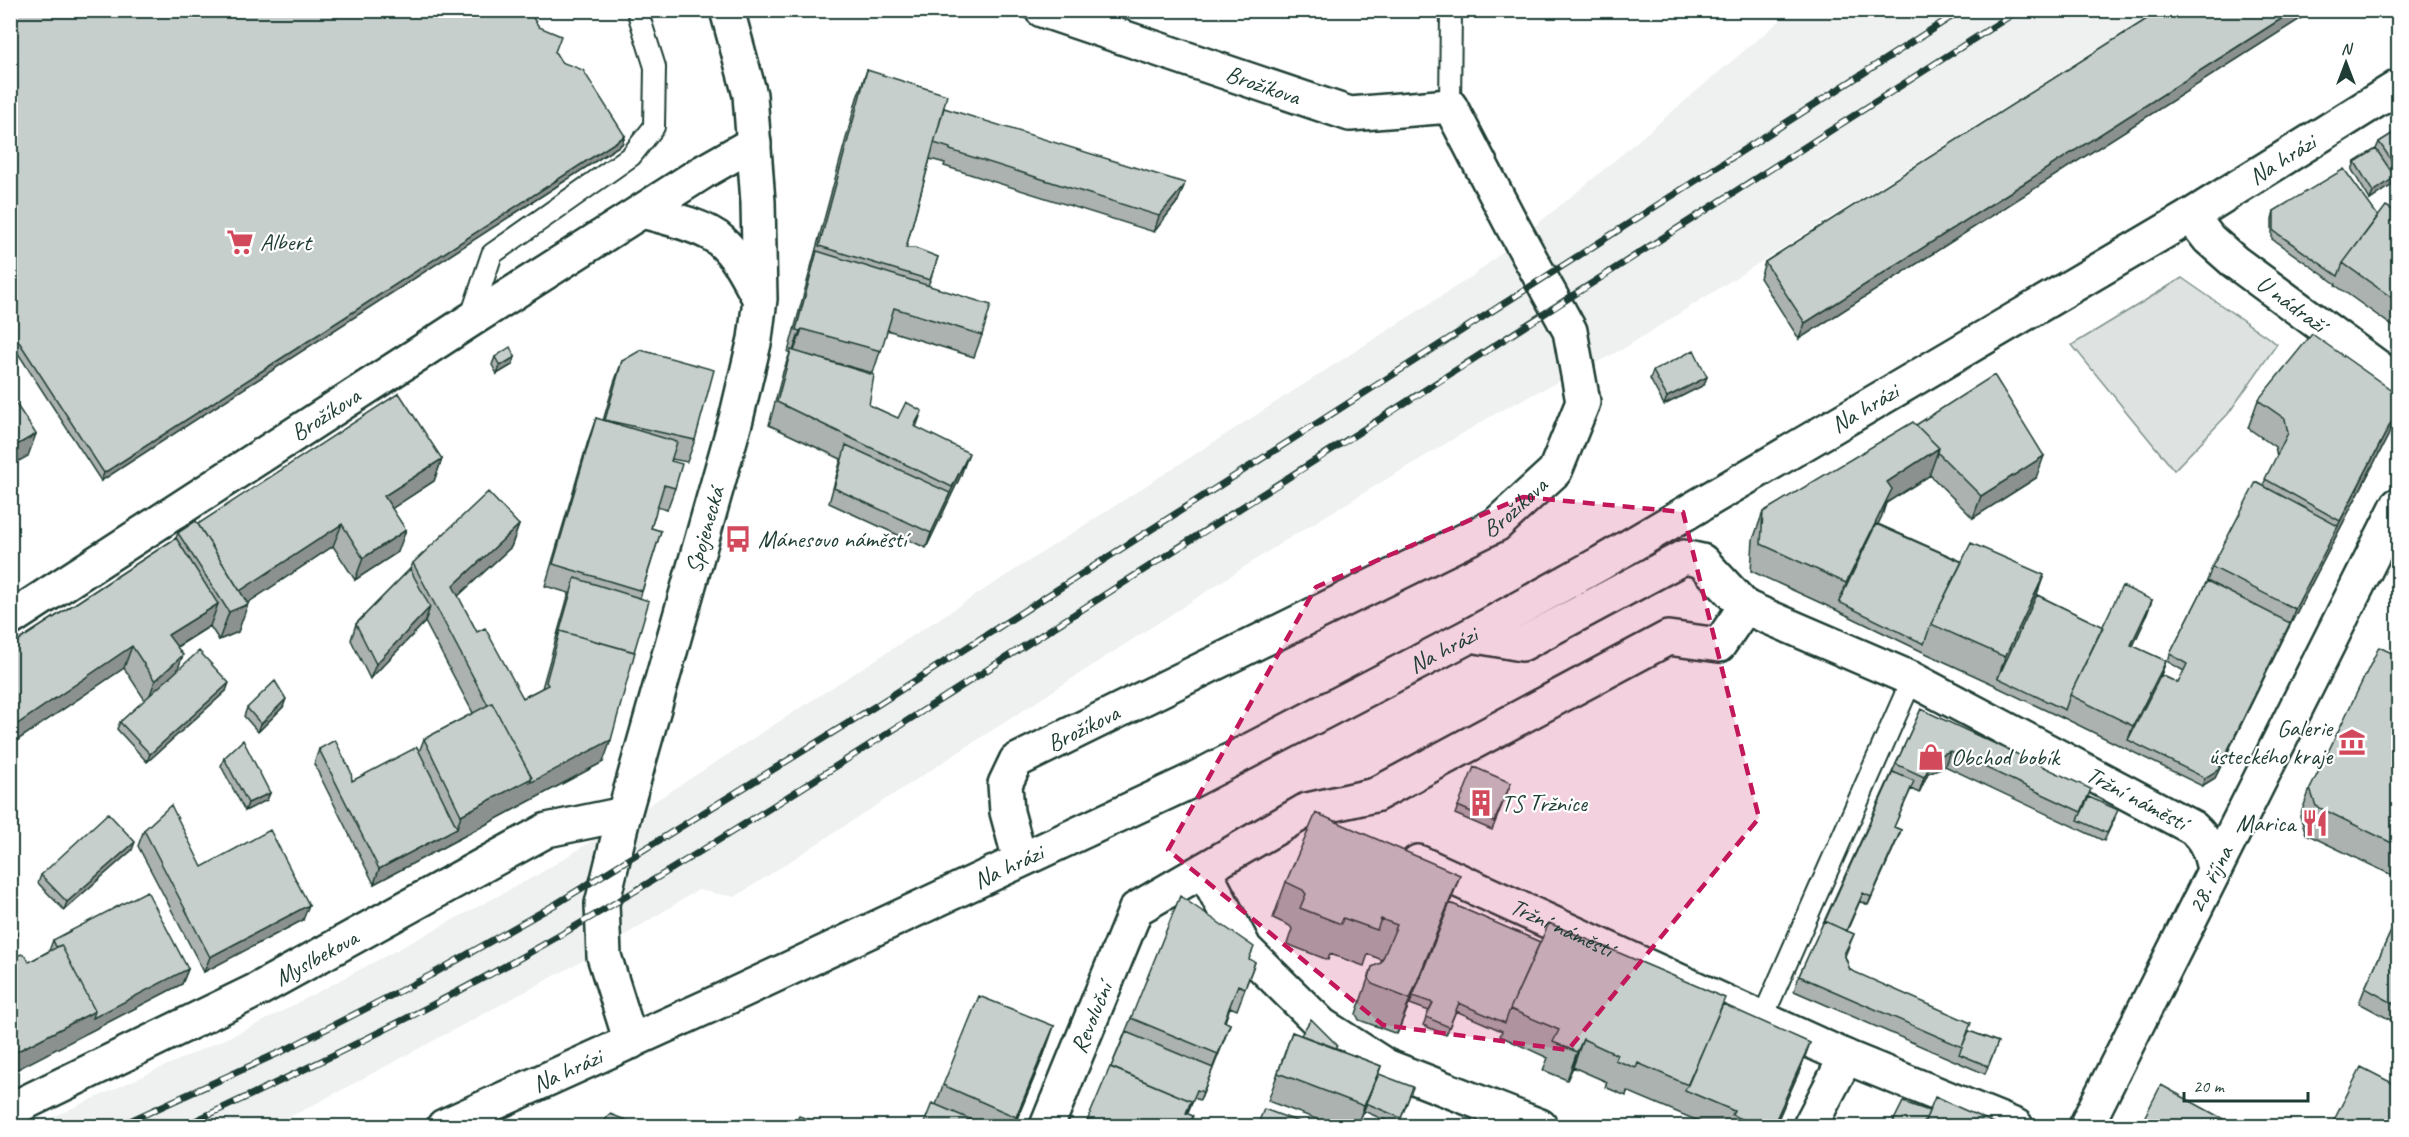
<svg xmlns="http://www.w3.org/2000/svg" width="2409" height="1137" font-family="Caveat,sans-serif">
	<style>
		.built { fill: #eef1f0 }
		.green { fill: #dee3e2; stroke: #7e908b; stroke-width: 1.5 }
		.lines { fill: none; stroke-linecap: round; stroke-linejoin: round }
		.service-casing { stroke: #1f3d34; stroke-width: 24 }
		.minor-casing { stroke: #1f3d34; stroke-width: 38 }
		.secondary-casing { stroke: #1f3d34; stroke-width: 38 }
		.service { stroke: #fff; stroke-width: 20 }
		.minor { stroke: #fff; stroke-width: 33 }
		.secondary { stroke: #fff; stroke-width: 33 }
		.rail-casing { stroke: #1f3d34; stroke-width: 7 }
		.rail { stroke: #fff; stroke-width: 4.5; stroke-dasharray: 14; stroke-linecap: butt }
		.wall { fill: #abb2af; stroke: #1f3d34; stroke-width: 1.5 }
		.shaded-wall { fill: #8b918f; stroke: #1f3d34; stroke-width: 1.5 }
		.building { fill: #c7cfcc; stroke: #1f3d34; stroke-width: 1.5 }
		.marked { fill: #c2185b; fill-opacity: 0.2; stroke: #c2185b; stroke-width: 4.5; stroke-dasharray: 12 8; stroke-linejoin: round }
		.labels { text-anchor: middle; stroke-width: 4.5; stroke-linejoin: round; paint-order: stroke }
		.street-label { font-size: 24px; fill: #1f3d34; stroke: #fff }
		.poi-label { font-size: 24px; fill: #1f3d34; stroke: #fff; text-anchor: start }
	</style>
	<rect width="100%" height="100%" fill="#fff"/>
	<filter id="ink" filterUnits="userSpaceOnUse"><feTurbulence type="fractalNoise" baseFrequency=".0167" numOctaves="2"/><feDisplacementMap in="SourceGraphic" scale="12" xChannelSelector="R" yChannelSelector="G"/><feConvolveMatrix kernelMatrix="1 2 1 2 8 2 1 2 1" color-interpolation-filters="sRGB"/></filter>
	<g filter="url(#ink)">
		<path class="built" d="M1791 11H2157L1623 349 1500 411 1289 538 735 897 698 890 588 958 304 1110 268 1126H33L260 1023 539 874 646 807 1474 275 1582 188Z"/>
		<path class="green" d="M2182 278 2277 344 2228 414 2174 470 2072 345Z"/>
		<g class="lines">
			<defs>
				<path id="service" d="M1450 106 1451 10
					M470 319 492 254 631 156 654 127 655 67 637 10
					M1762 1019 1912 679"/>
				<g id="minor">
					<path d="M642 211C664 217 705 226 721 241 738 256 747 276 758 296"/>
					<path id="s1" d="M2191 216 2209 239 2235 262 2398 382"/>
					<path id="s2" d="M10 619 469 321 703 172 754 143"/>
					<path d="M1471 635 1522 644 1684 557 1702 561 1745 607"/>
					<path id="s3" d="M1020 860 1007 812 1005 784 1016 761 1496 525 1555 471 1583 402 1570 331 1513 227 1450 106 1350 114 1042 10"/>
					<path id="s4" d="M1418 862 1846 1057 2016 1126"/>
					<path d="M1204 870 1245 949 1322 1025 1386 1066 1540 1126"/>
					<path id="s5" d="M631 1042 604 956 602 904 624 814 736 419 755 339 760 299 758 202 750 95 727 10"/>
					<path id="s6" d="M10 1110 259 989 547 830 624 814"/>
					<path id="s7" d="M1047 1126 1136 909 1307 810 1375 795 1668 638 1719 645 1745 607 1912 679 2193 828C2207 841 2210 851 2214 869"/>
					<path d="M1810 1126 1846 1057"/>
					<path id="s8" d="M2086 1126 2398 505"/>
				</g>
				<g id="secondary">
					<path id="s9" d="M444 1126 720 1001 1189 782 1471 635 1601 563 2191 216 2398 87"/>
				</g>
			</defs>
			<use href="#service" class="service-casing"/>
			<use href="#minor" class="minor-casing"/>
			<use href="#secondary" class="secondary-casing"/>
			<use href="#service" class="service"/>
			<use href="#minor" class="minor"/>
			<use href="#secondary" class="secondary"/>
			<defs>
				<path id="rail" d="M119 1126 285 1050 431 975 556 904 874 707 1962 10
					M184 1126C308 1069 431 1009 550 941 731 837 905 721 1081 610 1394 411 1706 210 2019 10"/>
			</defs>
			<use href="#rail" class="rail-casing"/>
			<use href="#rail" class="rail"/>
		</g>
		<path class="wall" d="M10 10 531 15 561 62 625 136 622 144 101 481 10 341Z
			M2161 10H2314L1799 339 1760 278 1765 262Z
			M867 70 944 108 1178 201 1154 232 944 166 945 163 930 159 906 248 938 257 928 286 982 335 974 357 887 330 873 373 807 355 869 405 916 427 961 475 926 548 829 503 841 459 769 425 783 372 790 353 788 352 857 98Z
			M2398 130V193L2392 185 2370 200 2352 170 2355 162 2376 149 2379 142Z
			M2274 211 2378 216 2398 229V330L2335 285 2336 284 2272 239V219Z
			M495 357H515L512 365 497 374 492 365Z
			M622 361 695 440 687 462 672 459 671 461 675 488 667 510 657 507 651 528 661 531 640 598 603 762 374 884 314 764 319 749 352 781 419 752 424 739 473 713 425 622 370 679 351 640 356 624 410 569 413 563 519 525 511 547 458 596 477 632 523 698 542 688 569 593 545 586 588 441 596 418 603 421 614 383Z
			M1653 371 1704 385 1664 405 1650 379Z
			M2258 400 2398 409 2388 436 2287 631 2215 778 2202 786 2062 717V718L1995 686V685L1921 651 1836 610 1751 571 1753 540 1763 512 1916 425 2036 478 1973 518 1930 475 1886 503 1878 524 2037 595 2103 627 2152 600 2144 622 2133 646 2166 661 2161 675 2178 683 2184 671 2168 662 2170 654 2207 581 2212 567 2263 485 2277 456 2275 447 2248 428Z
			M442 459 434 481 392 508 398 552 355 580 333 546 247 603 238 632 219 640 210 626 177 647 178 669 226 691 147 762 117 729 120 722 145 700 124 668 10 745V646L176 538 178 533 198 524Z
			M2398 656V878L2306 834 2300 816 2310 789Z
			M283 707 258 732 244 716 247 708Z
			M1921 709 2088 797 2115 818 2104 841 1945 766 1928 773 1919 793 1911 789 1894 827 1901 830 1898 838 1868 905 1860 901 1847 931 1854 934 1845 956 1850 970 1969 1031 1998 1042 1985 1074 1794 991 1799 976Z
			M224 758 270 793 267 800 245 811 221 766Z
			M1511 783 1492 830 1455 814 1458 806Z
			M144 830 202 867 303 920 204 972 138 846Z
			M132 850 64 910 38 883 41 875Z
			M1460 875 1450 903 1540 942 1723 1004 1802 1065 1775 1126H1710L1627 1091 1626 1096 1605 1087 1607 1082 1573 1067 1567 1080 1543 1070 1548 1058 1500 1036 1502 1031 1456 1011 1446 1035 1423 1025 1429 1011 1410 1004 1432 948 1397 1034 1359 1020 1356 1014 1372 967 1381 963 1382 960 1368 954 1364 966 1330 954 1328 960 1287 944 1292 929 1290 926 1273 918 1286 882Z
			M2398 916V1024L2359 1003 2365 988Z
			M53 940 188 969 182 984 87 1033 29 962 49 951Z
			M1249 959 1255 962 1237 1010 1230 1007 1225 1022 1230 1024 1200 1100 1194 1098 1187 1114 1189 1126 1111 1067 1131 1018Z
			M1054 1026 1044 1054 1014 1126H923L936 1105 943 1085Z
			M1292 1032 1381 1066 1374 1087H1413L1398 1126 1364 1111 1357 1126H1335L1268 1101Z"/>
		<path class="shaded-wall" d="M2295 10H2314L1799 339 1805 323Z
			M625 136 622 144 101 481 104 473Z
			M2395 177 2392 185 2370 200 2373 192Z
			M1184 186 1178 201 1154 232 1159 216Z
			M802 329 794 351 792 354 800 331Z
			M515 357 512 365 497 374 500 366Z
			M1707 377 1704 385 1664 405 1667 397Z
			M2398 409 2388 436 2287 631 2215 778 2202 786 2205 778 2290 623 2295 609Z
			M922 411 914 433V426Z
			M36 434 28 456 10 466V449Z
			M1939 448 1929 476 1886 503 1882 516 1840 603 1839 602 1887 482Z
			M969 453 961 475 926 548 931 533Z
			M2044 456 2036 478 1973 518 1981 496Z
			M442 459 434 481 376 519 384 496Z
			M342 524 333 546 240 608 248 604 238 632 219 640 236 593Z
			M519 525 511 547 445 608 453 586Z
			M406 530 398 552 355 580 363 558Z
			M2044 575 2034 603 1998 678 2005 657Z
			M2152 600 2144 622 2123 667 2131 645Z
			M218 604 210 626 160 657 168 635Z
			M430 607 425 622 370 679 376 664Z
			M132 646 124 668 10 745V729Z
			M183 655 175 677 147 703 155 681Z
			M2166 661 2158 683 2128 740 2133 726Z
			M229 683 226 691 147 762 150 754Z
			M286 699 283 707 258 732 261 724Z
			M611 740 603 762 374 884 379 869 457 828 461 815 532 778Z
			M1950 751 1945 766 1928 773 1919 793 1924 777 1934 758Z
			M270 793 267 800 245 811 248 803Z
			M1901 830 1898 838 1868 905 1871 897Z
			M135 842 132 850 64 910 67 902Z
			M1460 875 1447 911 1397 1034 1410 999Z
			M309 905 303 920 204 972 210 957Z
			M18 934 12 949 10 950V939Z
			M188 969 182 984 10 1073V1055L95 1011Z
			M1230 1024 1222 1046 1210 1076 1200 1100Z
			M1054 1026 1044 1054 1014 1126H1013Z
			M1583 1039 1573 1067 1567 1080 1577 1052Z
			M1810 1043 1802 1065 1775 1126H1773Z
			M1381 1066 1371 1094 1357 1126 1364 1106Z"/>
		<path class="building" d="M10 10H532L531 15 539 27 561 36 555 52 561 62 583 70 625 136 104 473 10 328Z
			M2161 10H2295L1805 323 1765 262Z
			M867 70 947 95 906 248H915L938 257 930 280 819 246Z
			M944 108 1185 183 1184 186 1159 216 950 150V148L934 143Z
			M2398 130V170L2379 142Z
			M2376 149 2395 177 2373 192 2355 162Z
			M2344 169 2378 216 2343 263 2338 276 2274 231V211Z
			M2386 206 2398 213V220L2395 226 2398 229V302L2343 263Z
			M817 251 991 305 982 335 894 308 881 351 802 329 800 331 796 330Z
			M2312 334 2393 391 2398 409 2340 521 2265 479 2288 433 2285 419 2258 400Z
			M510 347 515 357 500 366 495 357Z
			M641 350 714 370 695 440 605 420 622 361Z
			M791 350 874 375 869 405 898 418 906 402 922 411 914 426 969 453 952 487 777 402Z
			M1694 350 1707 377 1667 397 1653 371Z
			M1994 375 2044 456 1981 496 1938 453 1939 448 1916 425Z
			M399 393 442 459 384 496 406 530 363 558 342 524 240 591 198 524Z
			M10 395 36 434 10 449Z
			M596 418 677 442 671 461 682 464 675 488 664 485 651 528 661 531 642 591 553 564Z
			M1913 422 1939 448 1887 482 1892 489 1846 583 1761 544 1763 512Z
			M846 445 950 493 931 533 834 488Z
			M2256 482 2338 526 2295 609 2212 567Z
			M488 492 519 525 453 586 477 632 485 628 523 698 548 685 546 682 560 631 635 652 611 740 530 783 532 778 492 703 488 705 413 563Z
			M196 521 248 604 229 612 178 533Z
			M1876 524 1962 562 1931 624 1924 644 1839 602Z
			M176 538 218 604 168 635 183 655 155 681 132 646 10 729V646Z
			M1971 543 2044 575 2005 657 1931 624Z
			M410 569 430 607 376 664 356 624Z
			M575 578 649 601 634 652 560 631 558 637Z
			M2207 581 2290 623 2218 770 2205 778 2128 740 2161 675 2178 683 2187 664 2170 654Z
			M2122 586 2152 600 2131 645 2166 661 2133 726 2070 695Z
			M2037 595 2103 627 2070 695 2065 710 1998 678Z
			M2379 647 2398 656V846L2316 806 2310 789Z
			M199 651 229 683 150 754 120 722Z
			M275 681 286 699 261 724 247 708Z
			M492 703 532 778 461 815 424 739Z
			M1921 709 2091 789 2081 812 1950 751 1934 758 1924 777 1896 764Z
			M243 740 270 793 248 803 224 758Z
			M335 740 351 772 352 781 417 747 457 828 379 869 319 749Z
			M1474 767 1511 783 1494 822 1458 806Z
			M1893 772 1914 781 1894 827 1901 830 1871 897 1863 893 1846 931 1825 921Z
			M2089 797 2118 810 2107 833 2078 820Z
			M171 805 202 867 270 830 309 905 210 957 144 830Z
			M108 813 135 842 67 902 41 875Z
			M1316 813 1460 875 1410 999 1372 984 1369 978 1372 967 1381 963 1397 925 1381 919 1377 930 1343 918 1341 924 1300 908 1306 894 1303 890 1286 882Z
			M147 891 188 969 93 1018 95 1011 61 945 56 947 53 940Z
			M1180 896 1254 947 1249 959 1255 962 1245 988 1238 985 1224 1021 1230 1024 1218 1054 1131 1018Z
			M1450 903 1540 942 1510 1009 1505 1023 1459 1003 1449 1027 1426 1017 1433 1003 1413 996Z
			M2398 916V1006L2365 988Z
			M1824 921 1854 934 1844 954 1850 970 1971 1023 1962 1047 1799 976Z
			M10 923 18 934 10 939Z
			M1549 923 1725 998 1688 1085 1638 1063 1636 1068 1615 1060 1617 1055 1583 1039 1577 1052 1553 1042 1559 1030 1510 1009Z
			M61 945 95 1011 10 1055V960L21 954 26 956 29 962Z
			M979 996 1054 1026 1016 1117 943 1085Z
			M1723 1004 1810 1043 1773 1126 1755 1120 1752 1124 1732 1115 1734 1111 1685 1090Z
			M1311 1019 1337 1045 1336 1048 1301 1035Z
			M1969 1031 1998 1042 1988 1066 1959 1054Z
			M1126 1032 1213 1068 1203 1092 1197 1090 1187 1114 1191 1101 1111 1067Z
			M1292 1032 1381 1066 1364 1106 1278 1073Z
			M1110 1067 1191 1101 1186 1113 1193 1116 1189 1126H1085Z
			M2361 1067 2398 1086V1126H2331Z
			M1379 1074 1413 1087 1401 1118 1366 1103Z
			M2161 1085 2236 1126H2140Z
			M1935 1097 2001 1126H1923Z
			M1903 1102 1929 1111 1923 1126H1891Z
			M932 1103 986 1126H923Z
			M1264 1109 1310 1126H1257Z
			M610 1114 641 1126H600Z
			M799 1116 827 1126H794Z"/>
	</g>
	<path class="marked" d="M1523 497 1683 512 1759 818 1568 1050 1383 1025 1168 850 1316 587Z"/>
	<defs>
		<symbol id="supermarket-bare" viewBox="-9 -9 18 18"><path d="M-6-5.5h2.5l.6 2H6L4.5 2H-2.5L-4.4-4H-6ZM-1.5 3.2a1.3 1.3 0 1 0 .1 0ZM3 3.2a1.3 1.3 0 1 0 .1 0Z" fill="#d1495b" stroke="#fff" stroke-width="2.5" paint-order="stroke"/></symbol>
		<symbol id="bus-bare" viewBox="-9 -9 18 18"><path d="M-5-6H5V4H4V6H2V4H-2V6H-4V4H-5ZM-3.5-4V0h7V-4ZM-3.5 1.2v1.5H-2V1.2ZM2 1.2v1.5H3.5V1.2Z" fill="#d1495b" stroke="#fff" stroke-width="2.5" paint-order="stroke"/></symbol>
		<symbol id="museum-bare" viewBox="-9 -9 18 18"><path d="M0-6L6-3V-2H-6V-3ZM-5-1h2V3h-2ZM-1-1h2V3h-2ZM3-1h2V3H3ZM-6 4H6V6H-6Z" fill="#d1495b" stroke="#fff" stroke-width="2.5" paint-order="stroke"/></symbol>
		<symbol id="shop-bare" viewBox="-9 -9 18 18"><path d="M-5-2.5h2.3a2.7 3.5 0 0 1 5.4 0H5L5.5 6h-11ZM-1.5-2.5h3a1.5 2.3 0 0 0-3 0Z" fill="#d1495b" stroke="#fff" stroke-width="2.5" paint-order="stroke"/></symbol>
		<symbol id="building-bare" viewBox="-9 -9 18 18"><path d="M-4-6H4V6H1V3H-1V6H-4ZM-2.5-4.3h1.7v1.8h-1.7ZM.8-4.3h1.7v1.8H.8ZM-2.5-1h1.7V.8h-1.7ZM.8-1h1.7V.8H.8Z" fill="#d1495b" stroke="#fff" stroke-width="2.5" paint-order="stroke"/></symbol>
		<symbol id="restaurant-bare" viewBox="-9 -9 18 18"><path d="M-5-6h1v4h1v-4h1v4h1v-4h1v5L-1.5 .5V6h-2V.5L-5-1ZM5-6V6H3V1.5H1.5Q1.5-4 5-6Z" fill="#d1495b" stroke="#fff" stroke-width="2.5" paint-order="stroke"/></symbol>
	</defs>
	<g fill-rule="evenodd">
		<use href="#supermarket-bare" x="221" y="223" width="38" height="38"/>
		<use href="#bus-bare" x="719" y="520" width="38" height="38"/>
		<use href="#museum-bare" x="2333" y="723" width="38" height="38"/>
		<use href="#shop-bare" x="1912" y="738" width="38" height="38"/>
		<use href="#building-bare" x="1462" y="784" width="38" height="38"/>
		<use href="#restaurant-bare" x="2296" y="804" width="38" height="38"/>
	</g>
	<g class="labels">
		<g class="street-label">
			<text transform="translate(1263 85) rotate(19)" y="8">Brožíkova</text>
			<text dy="8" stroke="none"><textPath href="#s9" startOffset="2079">Na hrázi</textPath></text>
			<text dy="8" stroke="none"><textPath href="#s1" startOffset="134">U nádraží</textPath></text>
			<text dy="8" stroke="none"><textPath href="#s9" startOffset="1593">Na hrázi</textPath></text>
			<text dy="8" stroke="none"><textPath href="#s2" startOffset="376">Brožíkova</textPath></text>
			<text dy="8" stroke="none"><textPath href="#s3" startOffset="664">Brožíkova</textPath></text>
			<text dy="8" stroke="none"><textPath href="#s5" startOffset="530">Spojenecká</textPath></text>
			<text dy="8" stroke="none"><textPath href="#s9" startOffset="1107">Na hrázi</textPath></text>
			<text dy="8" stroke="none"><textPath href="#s3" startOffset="178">Brožíkova</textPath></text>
			<text dy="8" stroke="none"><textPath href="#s7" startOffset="1368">Tržní náměstí</textPath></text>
			<text dy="8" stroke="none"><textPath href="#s9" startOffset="621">Na hrázi</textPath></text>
			<text dy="8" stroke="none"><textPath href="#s8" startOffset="276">28. října</textPath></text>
			<text dy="8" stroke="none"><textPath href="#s4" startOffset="158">Tržní náměstí</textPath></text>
			<text dy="8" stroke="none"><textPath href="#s6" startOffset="342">Myslbekova</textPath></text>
			<text dy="8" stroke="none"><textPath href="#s7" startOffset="117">Revoluční</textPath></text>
			<text dy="8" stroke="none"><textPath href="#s9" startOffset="135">Na hrázi</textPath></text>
		</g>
		<g class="poi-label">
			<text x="260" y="250">Albert</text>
			<text x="758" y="547">Mánesovo náměstí</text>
			<text x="2332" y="736" text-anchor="end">Galerie<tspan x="2332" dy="28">ústeckého kraje</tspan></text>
			<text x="1951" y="765">Obchod bobík</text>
			<text x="1501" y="811">TS Tržnice</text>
			<text x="2295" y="831" text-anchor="end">Marica</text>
		</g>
	</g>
	<rect width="2409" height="1137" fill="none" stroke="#fff" stroke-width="36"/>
	<rect x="18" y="18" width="2373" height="1101" fill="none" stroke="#1f3d34" stroke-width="2" filter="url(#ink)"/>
	<g transform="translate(2346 63)" stroke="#ffffff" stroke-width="4.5" paint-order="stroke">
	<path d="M0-4.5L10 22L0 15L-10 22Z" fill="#1f3d34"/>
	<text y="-9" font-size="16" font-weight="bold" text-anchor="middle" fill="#1f3d34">N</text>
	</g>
	<path d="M2184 1092v9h124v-9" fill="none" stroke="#1f3d34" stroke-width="3"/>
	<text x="2193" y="1092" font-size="18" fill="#1f3d34" stroke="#ffffff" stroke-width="4.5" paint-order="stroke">20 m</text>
</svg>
